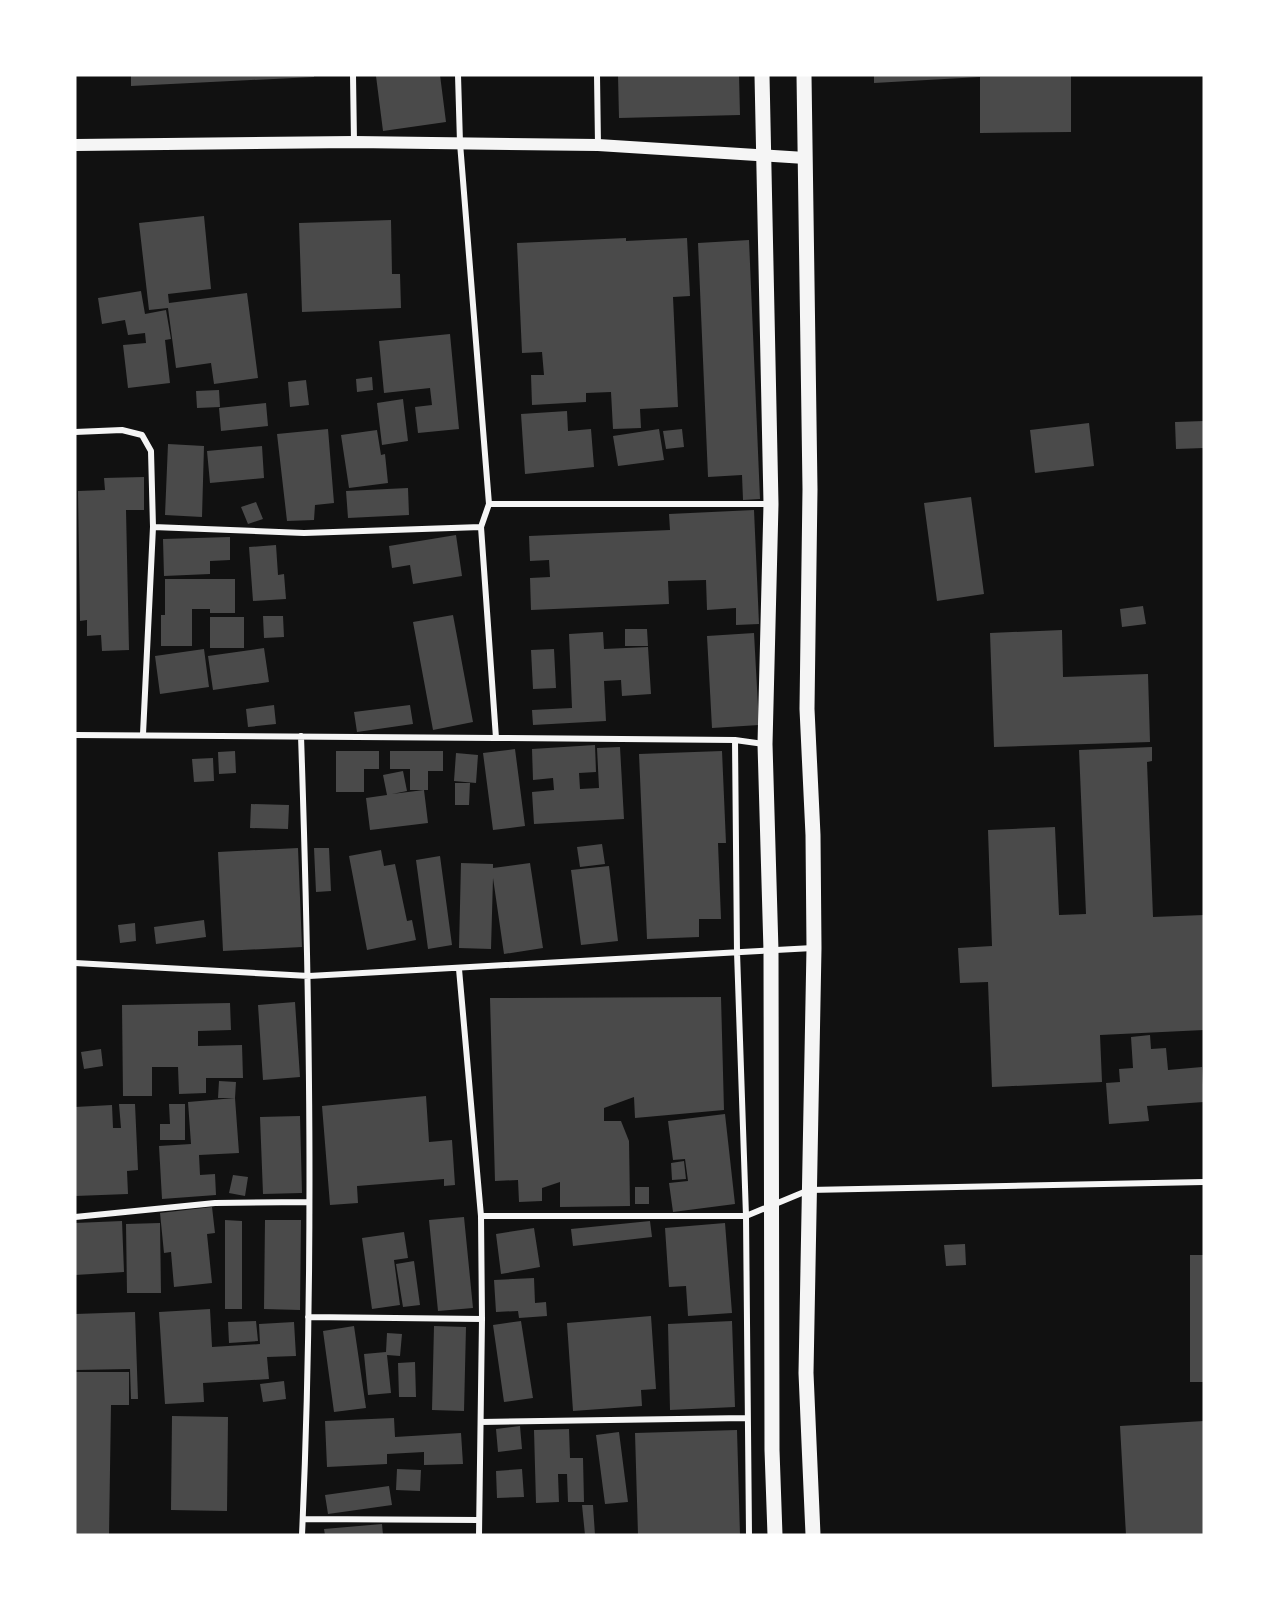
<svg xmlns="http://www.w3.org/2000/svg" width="1279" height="1610" font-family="'PT Sans',sans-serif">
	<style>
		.building { fill: #4a4a4a }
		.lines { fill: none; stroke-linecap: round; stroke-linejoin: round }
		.minor { stroke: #f5f5f5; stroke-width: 6 }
		.secondary { stroke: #f5f5f5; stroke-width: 12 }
		.primary { stroke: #f5f5f5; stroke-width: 15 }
	</style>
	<rect width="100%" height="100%" fill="#111"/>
	<path class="building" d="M131 75H314V77L131 86Z
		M384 75H440L446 122 383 131 376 76Z
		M618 75H739L740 115 619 118Z
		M874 75H1071V132L980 133V77L874 83Z
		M204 216 211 289 168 294 169 303 247 293 258 378 214 384 211 363 176 368 168 308 149 310 139 223Z
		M391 220 392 274H400L401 308 302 312 299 223Z
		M626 238V241L687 238 690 296 673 297 678 407 640 409 641 428 613 429 611 392 586 393V402L532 405 531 375H544L542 352 522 353 517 243Z
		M749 240 760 499 743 500 742 475 708 477 698 243Z
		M141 291 145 314 166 310 171 339 165 340 170 383 128 388 123 345 146 343 145 333 128 335 125 320 102 324 98 298Z
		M450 334 459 429 418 433 415 407 432 405 430 388 384 393 379 341Z
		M372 377 373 390 357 392 356 379Z
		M306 380 309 405 290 407 288 382Z
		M219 390 220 407 197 408 196 391Z
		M403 399 408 441 382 445 377 403Z
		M266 403 268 426 221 431 219 408Z
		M567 411 568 431 591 429 594 467 525 474 521 414Z
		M1204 421V448L1176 449 1175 422Z
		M1089 423 1094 466 1035 473 1030 430Z
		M328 429 334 503 315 505 314 520 287 521 277 434Z
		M659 429 664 460 618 466 613 436Z
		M682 429 684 447 666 449 663 431Z
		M377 430 381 455 385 454 388 483 349 488 341 435Z
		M168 444 204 446 202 517 165 515Z
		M262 446 264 478 210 483 207 451Z
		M144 477V510H126L129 650 102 651 101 635 87 636V620L80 621 78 491 105 490 104 478Z
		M408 488 409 515 348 518 346 491Z
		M971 497 984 594 937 601 924 503Z
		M256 502 263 519 248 524 241 507Z
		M754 510 759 624 736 625V608L707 610 706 580 668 581 669 604 531 610 530 578 550 577 549 560 530 561 529 536 670 530 669 514Z
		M456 535 462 576 413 584 410 565 392 568 389 546Z
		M230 537V560L210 561V574L164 576 163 539Z
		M276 545 278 575 284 574 286 599 253 601 249 547Z
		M165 579H235V613H210V609H192V646H161V615H165Z
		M1143 606 1146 624 1122 627 1120 609Z
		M453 615 473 722 433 730 413 622Z
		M263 616H283L284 637 264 638Z
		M210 617H244V648H210Z
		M625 629H647L648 646H625Z
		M1062 630 1063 677 1148 674 1150 742 994 747 990 633Z
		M603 632 604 649 648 647 651 694 622 696 621 680 604 681 606 721 533 725 532 710 572 708 569 634Z
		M754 633 759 725 712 728 707 636Z
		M264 648 269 682 213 690 208 656Z
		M204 649 209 687 160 694 155 656Z
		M554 649 556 688 533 689 531 650Z
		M274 705 276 724 248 727 246 709Z
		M410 705 413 724 357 732 354 712Z
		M595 745 596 772 579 773 580 789 599 788 597 748 620 747 624 819 534 824 532 792 554 790 553 778 533 780 532 749Z
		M1152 747V761L1147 762 1153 917 1204 915V1030L1100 1035 1102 1082 992 1087 988 982 960 983 958 948 992 946 988 830 1055 827 1059 915 1086 914 1079 750Z
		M515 749 525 826 493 830 483 753Z
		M235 751 236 773 219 774 218 752Z
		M336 751H379V769H364V792H336Z
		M390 751H443V771H428V790H410V769H390Z
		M722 751 726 843H718L721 919H699V937L647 939 639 754Z
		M456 753 478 755 476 783 454 781Z
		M213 758 214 781 194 782 192 759Z
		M403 771 407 791 392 794 424 790 428 823 370 830 366 798 387 795 383 775Z
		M455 783H470L469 805H455Z
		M251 804 289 805 288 829 250 828Z
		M602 844 605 864 580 867 577 847Z
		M298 848 302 947 223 951 218 852Z
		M314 848H329L331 891 316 892Z
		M381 850 384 866 395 864 407 921 412 920 416 940 367 950 349 856Z
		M440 856 452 945 428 949 416 860Z
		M461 863 493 864V868L530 863 543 948 504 954 493 878 491 949 459 948Z
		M609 866 618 941 581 945 571 870Z
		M204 920 206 937 156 944 154 927Z
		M135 923 136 941 120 943 118 925Z
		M721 997 724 1110 635 1118 634 1097 604 1108V1121H621L629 1141 630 1206 560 1207V1182L542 1188V1201L519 1202 518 1180 495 1181 490 998Z
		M295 1002 300 1077 263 1080 258 1005Z
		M230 1003 231 1030 198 1031V1046L242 1045 243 1078H206V1093L179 1094 178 1067H152V1096H123L122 1005Z
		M1150 1035 1151 1049 1166 1048 1168 1070 1202 1067 1204 1102 1147 1106 1149 1121 1109 1124 1106 1083 1120 1082 1119 1069 1133 1068 1131 1037Z
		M101 1049 103 1066 84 1069 81 1052Z
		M219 1081 236 1082 235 1098H218Z
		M426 1096 429 1142 452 1140 455 1185 444 1186V1179L357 1186 358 1203 330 1205 322 1106Z
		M235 1098 239 1153 199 1155 200 1175 215 1174 216 1195 162 1199 159 1146 191 1144 188 1102Z
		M119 1104H135L138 1170 127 1171 128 1194 75 1196V1107L112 1105 113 1128H121Z
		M169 1104H185V1140H160V1124H170Z
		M725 1114 735 1204 673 1212 669 1183 688 1181 685 1159 673 1160 668 1121Z
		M300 1116 302 1193 263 1194 260 1117Z
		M684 1161 686 1179 672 1180 671 1163Z
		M233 1175 248 1177 245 1196 229 1193Z
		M635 1187H649V1204H635Z
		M212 1207 215 1233 207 1234 212 1283 174 1287 171 1252 164 1253 160 1213Z
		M464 1217 473 1308 438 1311 429 1220Z
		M225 1220 242 1221V1309H225Z
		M265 1220H301L300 1310 264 1309Z
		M122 1221 124 1272 75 1275V1223Z
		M650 1221 652 1237 573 1246 571 1229Z
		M160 1223 161 1293H127L126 1224Z
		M725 1223 732 1313 688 1316 686 1286 669 1287 665 1228Z
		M534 1228 540 1267 501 1274 496 1234Z
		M404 1232 408 1258 394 1260 400 1305 372 1309 362 1238Z
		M965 1244 966 1265 946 1266 944 1245Z
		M1190 1255H1204V1382H1190Z
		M414 1261 420 1305 403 1307 396 1264Z
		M534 1278 535 1303 546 1302 547 1316 519 1318 518 1311 496 1312 494 1280Z
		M210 1309 212 1347 260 1344 259 1324 294 1322 296 1356 267 1357 269 1379 203 1383 204 1402 165 1404 159 1312Z
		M135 1312 138 1399H131L130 1369 75 1370V1314Z
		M651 1316 656 1389 641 1390 642 1406 573 1411 567 1323Z
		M256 1321 258 1341 229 1343 228 1322Z
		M521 1321 533 1398 504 1402 493 1325Z
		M732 1321 735 1407 670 1410 668 1324Z
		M354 1326 366 1408 334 1412 323 1331Z
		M434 1326 466 1327 464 1411 432 1410Z
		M387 1333 402 1334 400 1356 387 1355 391 1393 368 1395 364 1354 386 1352Z
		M415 1362 416 1397H399L398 1363Z
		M75 1372H129V1405H111L109 1535H75Z
		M284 1381 286 1399 263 1402 260 1384Z
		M172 1416 228 1417 227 1511 171 1510Z
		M394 1418 395 1437 461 1433 463 1464 424 1465V1452L387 1454V1464L327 1467 325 1421Z
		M1204 1421V1535H1126L1120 1426Z
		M520 1426 522 1449 498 1452 496 1429Z
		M569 1429 570 1458H583L584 1502H568L567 1474H558L559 1502 536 1503 534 1430Z
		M737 1430 740 1535H638L635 1433Z
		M619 1432 628 1502 605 1504 596 1435Z
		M397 1469 421 1470 420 1491 396 1490Z
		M522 1469 524 1497 497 1498 496 1471Z
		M389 1486 392 1505 328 1514 325 1495Z
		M582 1505H593L595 1535H585Z
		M382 1524 383 1535H325L324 1529Z"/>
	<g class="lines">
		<path class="minor" d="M353 75 354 142
			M597 75 598 145
			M75 432 122 430 142 435 151 451 153 527 143 734
			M489 504H771
			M153 527 304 533 481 527
			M75 735 496 738 481 527 489 504 460 143 458 75
			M301 736C310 1002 314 1269 302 1535
			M496 738 735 740 737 952 746 1216 749 1535
			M735 740 764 744
			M75 963 309 976 813 948
			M459 969 481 1216 482 1319 479 1535
			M481 1216H746L809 1190 1204 1182
			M75 1217 215 1203 309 1202
			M308 1317 482 1319
			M481 1422 746 1418
			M303 1519 479 1520"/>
		<path class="secondary" d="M75 145 354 142 598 145 805 158"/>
		<path class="primary" d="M762 75 771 504 765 744 771 951 772 1450 775 1535
			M804 75 810 489 807 709 813 835 814 948 806 1373 813 1535"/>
	</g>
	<rect width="1279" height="1610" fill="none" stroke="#ffffff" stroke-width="153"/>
</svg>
